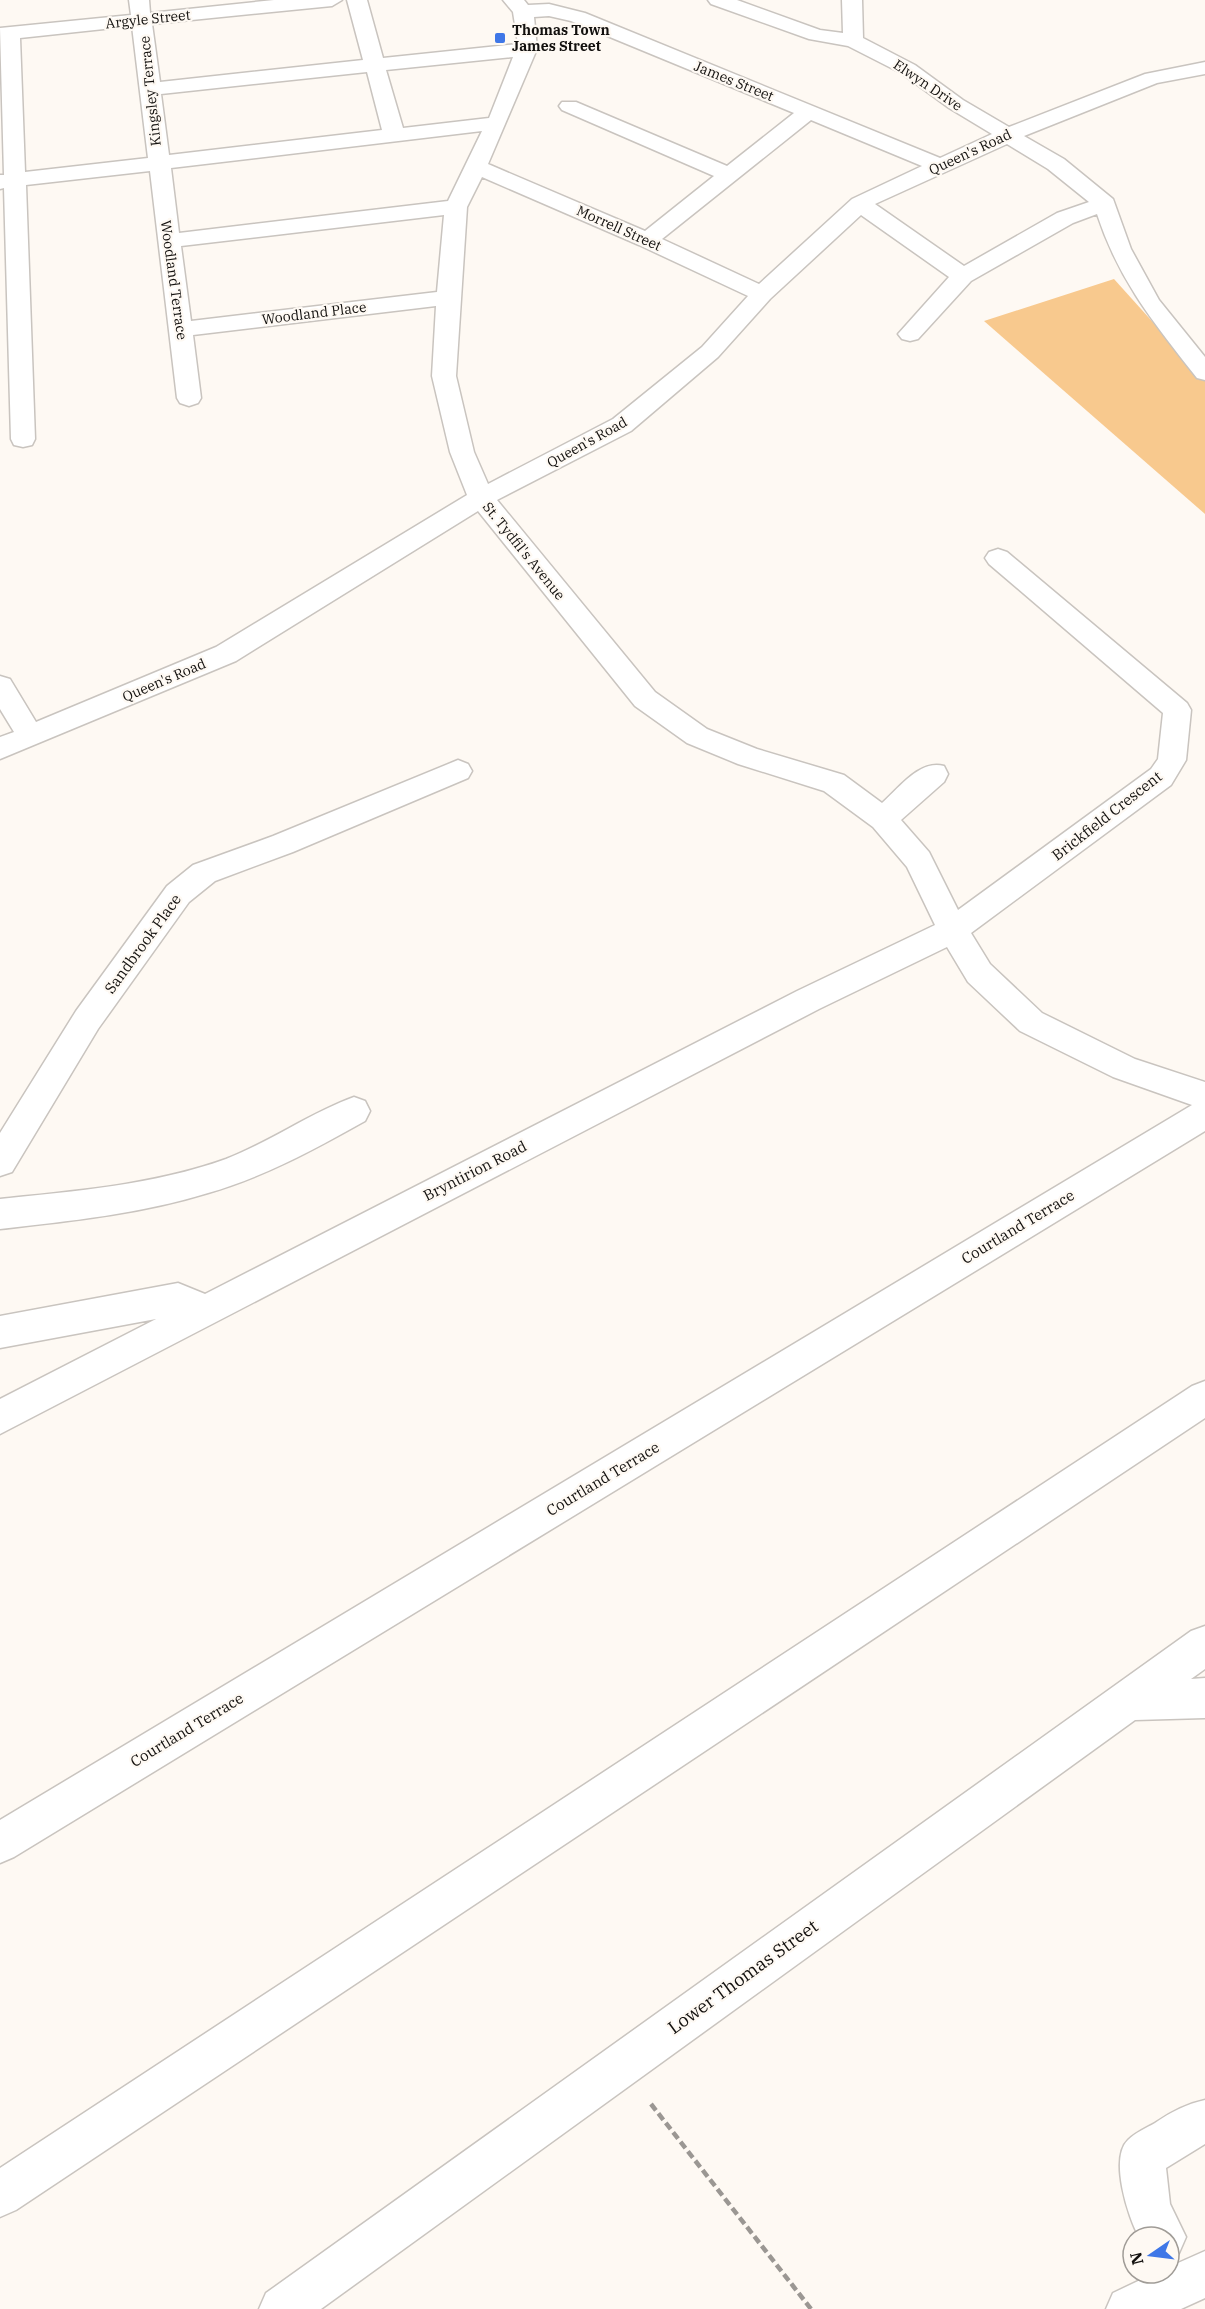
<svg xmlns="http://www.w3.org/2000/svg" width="1205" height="2309" font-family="'IBM Plex Serif',serif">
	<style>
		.green { fill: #f8c98e }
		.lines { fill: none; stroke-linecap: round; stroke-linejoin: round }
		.minor-casing { stroke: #c9c4bf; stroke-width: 3 }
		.path { stroke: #9b9793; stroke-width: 4.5; stroke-dasharray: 8 4; stroke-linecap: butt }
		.minor { fill: #fff; fill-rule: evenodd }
		.poi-dot { fill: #3f77e7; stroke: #fef9f3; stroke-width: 2 }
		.labels { text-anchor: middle; stroke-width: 4.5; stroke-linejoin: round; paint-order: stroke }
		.far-street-label { font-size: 14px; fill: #12100e; stroke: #fef9f3 }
		.far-poi-label { font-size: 14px; font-weight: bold; fill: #12100e; stroke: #fef9f3; text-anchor: start }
		.street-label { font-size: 15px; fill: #12100e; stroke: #fef9f3 }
		.near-street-label { font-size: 18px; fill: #12100e; stroke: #fef9f3 }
	</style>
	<rect width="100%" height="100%" fill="#fef9f3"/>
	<path class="green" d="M1114 279 1205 380V514L984 321Z"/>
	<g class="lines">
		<defs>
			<path id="minor" d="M129 0H149L150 13 274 0H342L332 6 152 24 160 82 363 60 347 0H367L383 58 518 44 513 12 503 0H524L528 5 549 4 585 13 940 158 992 134 949 108 901 73 848 46 809 39 711 4 708 0H737L820 30 843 33 842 0H862L863 38 915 65 963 100 1009 127 1145 74 1205 62V74L1157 83 1024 136 1064 159 1113 199 1131 249 1159 300 1205 357V380L1197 378C1154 323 1119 281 1097 214L1073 223 971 281 918 339 910 341 902 339 898 334 949 277 861 215 770 299 718 357 631 431 497 500 655 692 707 729 757 749 844 775 882 803C899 788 920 759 944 766L948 774 944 782 901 820 929 852 958 910 1151 769 1158 759 1163 713 989 564 985 558 989 552 998 549 1007 552 1187 703 1191 710 1186 760 1171 785 971 933 990 964 1042 1013 1135 1059 1205 1082V1131L14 1857 0 1863V1820L1192 1105 1113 1077 1020 1031 968 982 947 947 819 1009 0 1434V1399L156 1319 0 1348V1316L178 1283 205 1294 797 991 935 925 907 867 873 827 824 791 738 764 687 743 635 706 478 511 236 661 0 759V737L14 732 0 709V676L10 679 36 722 216 647 467 495 450 452 432 376 436 306 193 335 201 398 198 403 189 406 180 403 177 398 150 171 26 185 35 439 32 445 23 447 14 445 11 439 4 188 0 189V175H4L0 28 131 15ZM549 16 571 21 794 113 727 166 576 102H562L559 106 562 110 714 176 645 231 488 164 537 49 534 17ZM132 26 148 158 25 172 20 38ZM513 57 489 118 403 128 386 70ZM367 72 382 130 169 155 161 94ZM811 120 922 166 852 199 759 284 662 239ZM482 131 448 201 179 233 171 168ZM1007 144 1048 169 1089 202 1057 213 964 266 875 204ZM482 177 639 245 748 296 702 347 613 419 488 484 474 452 456 376 467 207ZM444 215 437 292 191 321 181 246Z
				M458 760 468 764 472 771 468 778 293 852 215 881 189 902 98 1029 12 1172 0 1176V1133L76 1011 167 886 193 865 273 836Z
				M354 1097 365 1101 370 1111 365 1121C315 1149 264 1177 208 1193 140 1214 70 1221 0 1229V1199C75 1191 154 1185 226 1159 270 1142 310 1113 354 1097Z
				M1205 1381V1418L16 2210 0 2217V2168L1192 1386Z
				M1205 1626V1669L1191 1679 1205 1678V1718L1135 1720 321 2309H259L266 2293 1191 1631Z
				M1205 2100V2144L1166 2168 1170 2204 1186 2237 1179 2253 1169 2257V2237H1139C1128 2217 1109 2158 1128 2140 1135 2133 1146 2128 1155 2123 1171 2112 1186 2104 1205 2100Z
				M1205 2251V2298L1181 2309H1106L1113 2293 1155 2273H1169V2267Z"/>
		</defs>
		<use href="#minor" class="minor-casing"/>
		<path class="path" d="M651 2104 811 2309"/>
		<use href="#minor" class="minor"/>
	</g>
	<rect class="poi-dot" x="494" y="32" width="12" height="12" rx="3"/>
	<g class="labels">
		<g class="far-street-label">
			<text transform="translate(148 19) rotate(-6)" y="5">Argyle Street</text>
			<text transform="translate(734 81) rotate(22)" y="5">James Street</text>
			<text transform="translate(928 85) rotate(34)" y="5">Elwyn Drive</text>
			<text transform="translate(150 91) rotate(-96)" y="5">Kingsley Terrace</text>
			<text transform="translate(970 152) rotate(-25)" y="5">Queen's Road</text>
			<text transform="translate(619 228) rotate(24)" y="5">Morrell Street</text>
			<text transform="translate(174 280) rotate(82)" y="5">Woodland Terrace</text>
			<text transform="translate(314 313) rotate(-7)" y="5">Woodland Place</text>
			<text transform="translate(587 442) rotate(-29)" y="5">Queen's Road</text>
			<text transform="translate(524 551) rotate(51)" y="5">St. Tydfil's Avenue</text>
			<text transform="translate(164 680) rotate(-23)" y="5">Queen's Road</text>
		</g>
		<g class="far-poi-label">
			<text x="512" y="35">Thomas Town<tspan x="512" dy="16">James Street</tspan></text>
		</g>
		<g class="street-label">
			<text transform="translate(1107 816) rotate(-38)" y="5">Brickfield Crescent</text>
			<text transform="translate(143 944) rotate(-54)" y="5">Sandbrook Place</text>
			<text transform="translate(475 1171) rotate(-27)" y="5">Bryntirion Road</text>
			<text transform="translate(1018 1227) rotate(-31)" y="5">Courtland Terrace</text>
			<text transform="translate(603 1479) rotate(-31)" y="5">Courtland Terrace</text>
			<text transform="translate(187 1730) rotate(-31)" y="5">Courtland Terrace</text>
		</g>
		<g class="near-street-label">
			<text transform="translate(743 1977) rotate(-36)" y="6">Lower Thomas Street</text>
		</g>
	</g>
	<g transform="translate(1151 2255) rotate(256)"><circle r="28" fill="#fef9f3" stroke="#a09c97" stroke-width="1.5"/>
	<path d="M0-4.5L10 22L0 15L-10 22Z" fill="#3f77e7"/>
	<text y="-9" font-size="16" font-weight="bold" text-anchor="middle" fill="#12100e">N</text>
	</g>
</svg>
